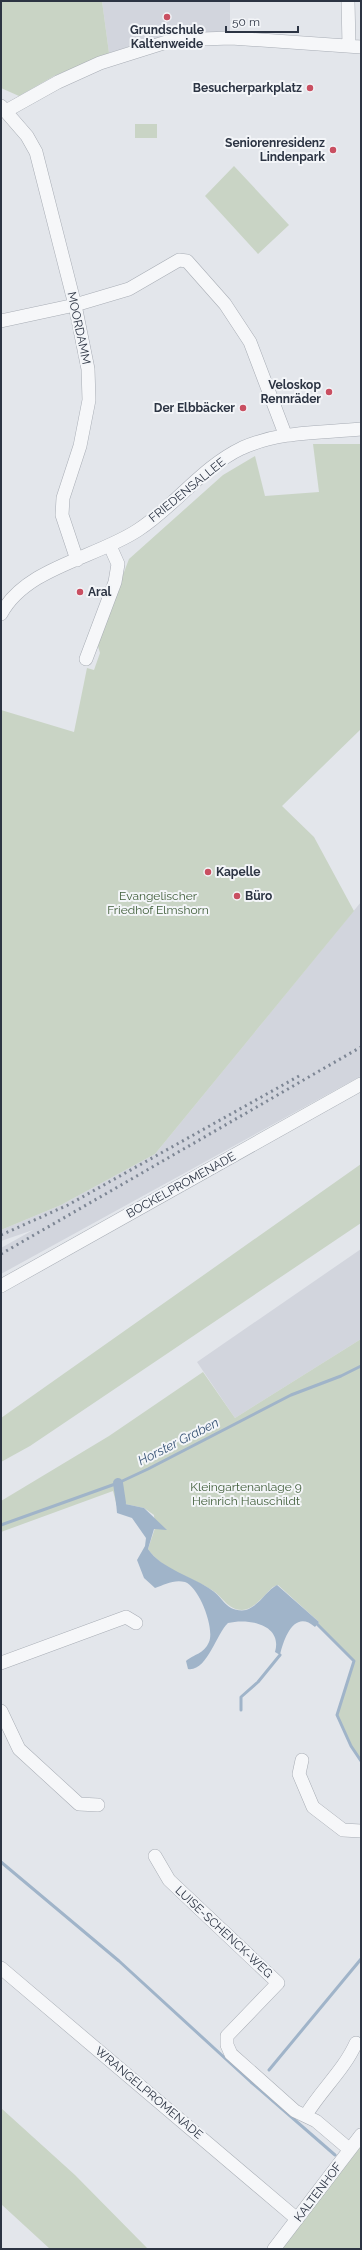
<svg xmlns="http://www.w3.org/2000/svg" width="362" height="2250" font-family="Raleway,sans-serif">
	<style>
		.built { fill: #d2d5dd }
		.green { fill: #c9d4c5 }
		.water { fill: #a0b4c9 }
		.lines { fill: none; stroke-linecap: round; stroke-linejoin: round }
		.stream { stroke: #a0b4c9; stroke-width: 3 }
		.canal { stroke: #a0b4c9; stroke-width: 10 }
		.minor-casing { stroke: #a8adb5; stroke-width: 14 }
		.minor { stroke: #f6f7f9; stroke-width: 13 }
		.rail { stroke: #7d8694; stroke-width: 3; stroke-dasharray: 2 4; stroke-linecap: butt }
		.poi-dot { fill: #c94f61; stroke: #f3f5f8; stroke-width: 1.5 }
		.labels { text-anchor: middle; stroke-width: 4; stroke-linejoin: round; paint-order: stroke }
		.poi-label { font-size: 12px; font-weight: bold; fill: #2c3443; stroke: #f3f5f8; text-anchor: end }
		.street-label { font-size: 12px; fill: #2c3443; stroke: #f3f5f8 }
		.park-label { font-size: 12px; fill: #405e3a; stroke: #f3f5f8 }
		.water-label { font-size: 13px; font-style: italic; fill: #375375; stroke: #f3f5f8 }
	</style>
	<rect width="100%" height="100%" fill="#e3e6eb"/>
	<path class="built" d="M102 1H230V33L170 36 143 42 109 53Z
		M361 902V1076L1 1274V1248L33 1230 1 1241V1230L61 1205 155 1154Z
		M361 1249V1339L235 1418 197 1362Z"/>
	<path class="green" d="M1 1H102L109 53 54 76 19 96 1 88Z
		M135 124H157V138H135Z
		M234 166 289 225 258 254 205 196Z
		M313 444H361V729L282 806 314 837 354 911 155 1154 61 1205 1 1230V710L74 732 87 668 94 670 100 653 97 643 129 559 223 475 255 456 265 496 319 492Z
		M361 1164V1223L30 1446 1 1462V1418Z
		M361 1339V1761L351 1746 337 1715 354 1661 317 1624 319 1622 278 1585 273 1587C265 1594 254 1610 242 1610 228 1610 223 1597 212 1590 191 1577 162 1570 148 1549L155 1528 154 1515 144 1508 116 1502 113 1491 1 1532V1501L109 1436 203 1372 235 1418Z
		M1 2108 75 2175 148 2249H50L1 2204Z
		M361 2143V2249H279Z"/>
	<path class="water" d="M116 1502 144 1508 167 1530 154 1529 148 1549C161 1569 193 1576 213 1591 219 1595 224 1604 231 1608 235 1610 241 1611 246 1610 259 1606 266 1591 277 1585L319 1622 315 1627C295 1609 284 1637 280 1655L275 1652C283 1624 248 1618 228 1623 216 1634 207 1672 188 1669L186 1661C194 1654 204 1654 209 1642 215 1628 199 1587 185 1582 174 1579 164 1585 155 1588L144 1578 137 1560 145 1546 146 1538 132 1518 117 1513Z"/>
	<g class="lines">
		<path class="stream" d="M1 1525 118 1483 148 1469 291 1395 341 1376 361 1366
			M317 1624 354 1661 337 1715 351 1746 361 1761
			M241 1710V1697L258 1682 280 1655
			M1 1862 119 1961 251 2082 335 2155
			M269 2070 361 1959"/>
		<path class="canal" d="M118 1483 121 1503"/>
		<defs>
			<path id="minor" d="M348 1 349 46
				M1 106 27 136 36 152 75 305 88 369 89 400 80 446 63 498 62 515 77 560
				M6 111 58 82 100 63 173 40 231 38 361 47
				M1 321 75 305 129 289 179 260 187 261 225 304 250 342 285 434
				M1 614C26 567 96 558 138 530 175 506 202 467 242 448 280 431 320 433 361 429
				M86 659 115 582 118 564 110 546
				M1 1286 361 1084
				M1 1663 126 1617 136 1623
				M1 1711 19 1749 79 1804 98 1805
				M302 1760 299 1774 313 1807 343 1830 361 1831
				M155 1856 169 1880 278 1983 227 2036V2045L231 2054 295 2111 316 2121 349 2149
				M1 1968 297 2219
				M306 2115C321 2090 344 2070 356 2043
				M274 2249 361 2135"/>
		</defs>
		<use href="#minor" class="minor-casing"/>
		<use href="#minor" class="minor"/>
		<path class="rail" d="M1 1235 68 1205 299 1076
			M1 1254 361 1047"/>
	</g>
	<g class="poi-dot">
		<circle cx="167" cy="17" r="4"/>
		<circle cx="310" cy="88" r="4"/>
		<circle cx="333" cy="150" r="4"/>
		<circle cx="329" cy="392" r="4"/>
		<circle cx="243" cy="408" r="4"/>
		<circle cx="80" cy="592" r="4"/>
		<circle cx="208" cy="872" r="4"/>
		<circle cx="237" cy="896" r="4"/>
	</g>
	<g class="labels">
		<g class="poi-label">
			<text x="167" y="34" text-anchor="middle">Grundschule<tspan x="167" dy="14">Kaltenweide</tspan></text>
			<text x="302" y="92">Besucherparkplatz</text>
			<text x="325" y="147">Seniorenresidenz<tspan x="325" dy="14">Lindenpark</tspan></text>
			<text x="321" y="389">Veloskop<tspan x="321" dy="14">Rennräder</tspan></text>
			<text x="235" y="412">Der Elbbäcker</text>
			<text x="88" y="596" text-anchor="start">Aral</text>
			<text x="216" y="876" text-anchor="start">Kapelle</text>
			<text x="245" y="900" text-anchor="start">Büro</text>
		</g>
		<g class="street-label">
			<text transform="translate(79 328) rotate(78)" y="4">MOORDAMM</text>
			<text transform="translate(187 490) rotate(-39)" y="4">FRIEDENSALLEE</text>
			<text transform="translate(181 1185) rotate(-29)" y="4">BOCKELPROMENADE</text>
			<text transform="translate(224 1932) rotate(43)" y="4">LUISE-SCHENCK-WEG</text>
			<text transform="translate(149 2093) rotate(40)" y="4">WRANGELPROMENADE</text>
			<text transform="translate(318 2192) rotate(-53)" y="4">KALTENHOF</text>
		</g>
		<g class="park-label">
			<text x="158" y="900">Evangelischer<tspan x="158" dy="14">Friedhof Elmshorn</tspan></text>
			<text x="246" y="1491">Kleingartenanlage 9<tspan x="246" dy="14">Heinrich Hauschildt</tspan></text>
		</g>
		<g class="water-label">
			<text transform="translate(178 1441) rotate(-27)" y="5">Horster Graben</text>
		</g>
	</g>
	<rect width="362" height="2250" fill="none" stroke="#2c3443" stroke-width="4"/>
	<path d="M226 26v6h72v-6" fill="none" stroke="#2c3443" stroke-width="2"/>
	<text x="232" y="26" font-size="12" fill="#2c3443" stroke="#f3f5f8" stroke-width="3" paint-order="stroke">50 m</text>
</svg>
